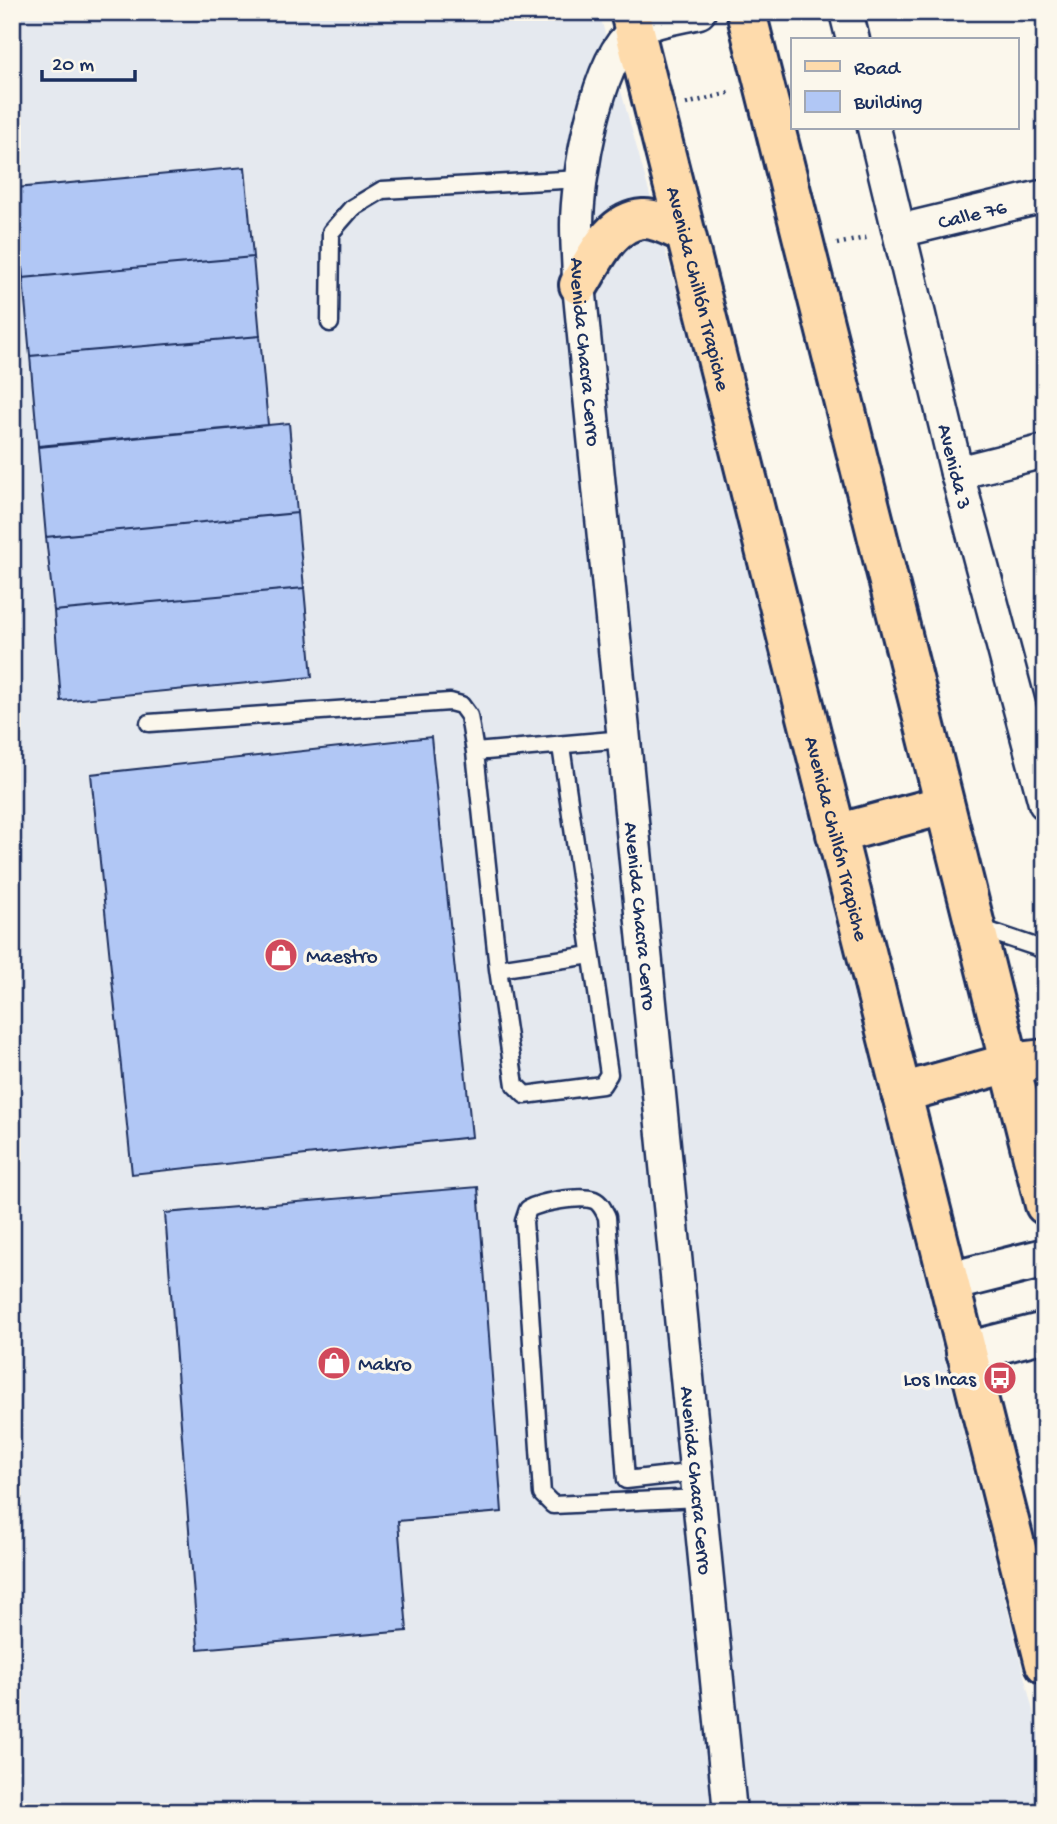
<svg xmlns="http://www.w3.org/2000/svg" width="1057" height="1824" font-family="'Gochi Hand',sans-serif">
	<style>
		.built { fill: #e5e9ef }
		.building { fill: #b1c7f5; stroke: #1b2f5e; stroke-width: 2 }
		.lines { fill: none; stroke-linecap: round; stroke-linejoin: round }
		.lane-casing { stroke: #1b2f5e; stroke-width: 21 }
		.street-casing { stroke: #1b2f5e; stroke-width: 37 }
		.secondary-casing { stroke: #1b2f5e; stroke-width: 44 }
		.primary-casing { stroke: #1b2f5e; stroke-width: 44 }
		.path { stroke: #1b2f5e; stroke-width: 4.5; stroke-dasharray: 2 5; stroke-linecap: butt }
		.lane { stroke: #fbf7ec; stroke-width: 16 }
		.street { stroke: #fbf7ec; stroke-width: 32 }
		.secondary { stroke: #fbf7ec; stroke-width: 38 }
		.primary { stroke: #fedbac; stroke-width: 38 }
		.labels { text-anchor: middle; stroke-width: 7; stroke-linejoin: round; paint-order: stroke }
		.street-label { font-size: 21px; fill: #1b2f5e; stroke: #fbf7ec }
		.poi-label { font-size: 21px; fill: #1b2f5e; stroke: #fbf7ec; text-anchor: start }
	</style>
	<rect width="100%" height="100%" fill="#fbf7ec"/>
	<filter id="ink" filterUnits="userSpaceOnUse"><feTurbulence type="fractalNoise" baseFrequency=".0143" numOctaves="2"/><feDisplacementMap in="SourceGraphic" scale="14" xChannelSelector="R" yChannelSelector="G"/><feConvolveMatrix kernelMatrix="1 2 1 2 8 2 1 2 1" color-interpolation-filters="sRGB"/></filter>
	<g filter="url(#ink)">
		<path class="built" d="M12 12H599L685 321 1045 1759V1812H12Z"/>
		<path class="building" d="M245 167 253 257 23 278 16 188Z
			M253 257 260 336 30 356 23 278Z
			M260 336 268 425 38 446 30 356Z
			M289 423 297 513 46 537 38 447Z
			M297 513 304 588 54 611 46 537Z
			M304 588 312 677 61 701 54 611Z
			M431 737 472 1137 132 1174 91 774Z
			M478 1187 502 1512 398 1521 407 1631 198 1649 165 1213Z"/>
		<g class="lines">
			<defs>
				<path id="lane" d="M330 323 331 232 352 208 382 190 581 179
					M149 723 450 702 461 705 469 716 475 752
					M561 746 609 1074 602 1085 525 1095 515 1085 498 969 475 752 624 739
					M977 927 1045 950
					M498 969 591 955
					M698 1472 626 1480 607 1217C604 1211 601 1203 594 1200 580 1195 541 1202 528 1209L524 1221 542 1494 553 1505 699 1498"/>
				<g id="street">
					<path id="s1" d="M699 12C679 17 650 20 633 33 596 60 577 181 577 225 577 245 579 265 579 285L730 1812"/>
					<path d="M846 12 853 40"/>
					<path id="s2" d="M874 128 957 473 1045 803"/>
					<path id="s3" d="M899 231 1045 196"/>
					<path d="M957 473 1045 451"/>
				</g>
				<path id="secondary" d="M949 1282 1045 1258
					M966 1352 1045 1332"/>
				<g id="primary">
					<path id="s4" d="M630 12 1045 1664"/>
					<path d="M746 12 1045 1205"/>
					<path d="M579 285C594 261 610 221 643 219 656 218 673 228 685 233"/>
					<path d="M836 834 944 805"/>
					<path d="M901 1093 1009 1063 1045 1059"/>
				</g>
			</defs>
			<use href="#lane" class="lane-casing"/>
			<use href="#street" class="street-casing"/>
			<use href="#secondary" class="secondary-casing"/>
			<use href="#primary" class="primary-casing"/>
			<path class="path" d="M686 104 732 92
				M837 244 870 237"/>
			<use href="#lane" class="lane"/>
			<use href="#street" class="street"/>
			<use href="#secondary" class="secondary"/>
			<use href="#primary" class="primary"/>
		</g>
	</g>
	<defs>
		<symbol id="shop-disc" viewBox="-11 -11 22 22"><circle r="9.5" fill="#d1495b" stroke="#fbf7ec"/><path d="M-5-2.5h2.3a2.7 3.5 0 0 1 5.4 0H5L5.5 6h-11ZM-1.5-2.5h3a1.5 2.3 0 0 0-3 0Z" fill="#fff"/></symbol>
		<symbol id="bus-disc" viewBox="-11 -11 22 22"><circle r="9.5" fill="#d1495b" stroke="#fbf7ec"/><path d="M-5-6H5V4H4V6H2V4H-2V6H-4V4H-5ZM-3.5-4V0h7V-4ZM-3.5 1.2v1.5H-2V1.2ZM2 1.2v1.5H3.5V1.2Z" fill="#fff"/></symbol>
	</defs>
	<g fill-rule="evenodd">
		<use href="#shop-disc" x="262" y="936" width="38" height="38"/>
		<use href="#shop-disc" x="315" y="1344" width="38" height="38"/>
		<use href="#bus-disc" x="981" y="1359" width="38" height="38"/>
	</g>
	<g class="labels">
		<g class="street-label">
			<text dy="7" stroke="none"><textPath href="#s3" startOffset="75">Calle 76</textPath></text>
			<text dy="7" stroke="none"><textPath href="#s4" startOffset="285">Avenida Chillón Trapiche</textPath></text>
			<text dy="7" stroke="none"><textPath href="#s1" startOffset="401">Avenida Chacra Cerro</textPath></text>
			<text dy="7" stroke="none"><textPath href="#s2" startOffset="348">Avenida 3</textPath></text>
			<text dy="7" stroke="none"><textPath href="#s4" startOffset="852">Avenida Chillón Trapiche</textPath></text>
			<text dy="7" stroke="none"><textPath href="#s1" startOffset="968">Avenida Chacra Cerro</textPath></text>
			<text dy="7" stroke="none"><textPath href="#s1" startOffset="1535">Avenida Chacra Cerro</textPath></text>
		</g>
		<g class="poi-label">
			<text x="306" y="962">Maestro</text>
			<text x="358" y="1370">Makro</text>
			<text x="976" y="1385" text-anchor="end">Los Incas</text>
		</g>
	</g>
	<rect width="1057" height="1824" fill="none" stroke="#fbf7ec" stroke-width="42"/>
	<rect x="21" y="21" width="1015" height="1782" fill="none" stroke="#1b2f5e" stroke-width="2.5" filter="url(#ink)"/>
	<rect x="791" y="38" width="228" height="91" fill="#fbf7ec" stroke="#a1a7b3" stroke-width="2"/>
	<rect x="805" y="61" width="35" height="10" fill="#fedbac" stroke="#a1a7b3" stroke-width="2"/>
	<text x="854" y="74" font-size="21" fill="#1b2f5e">Road</text>
	<rect x="805" y="91" width="35" height="21" fill="#b1c7f5" stroke="#a1a7b3" stroke-width="2"/>
	<text x="854" y="108" font-size="21" fill="#1b2f5e">Building</text>
	<path d="M42 70v10h93v-10" fill="none" stroke="#1b2f5e" stroke-width="3.5"/>
	<text x="52" y="70" font-size="21" fill="#1b2f5e" stroke="#fbf7ec" stroke-width="5" paint-order="stroke">20 m</text>
</svg>
